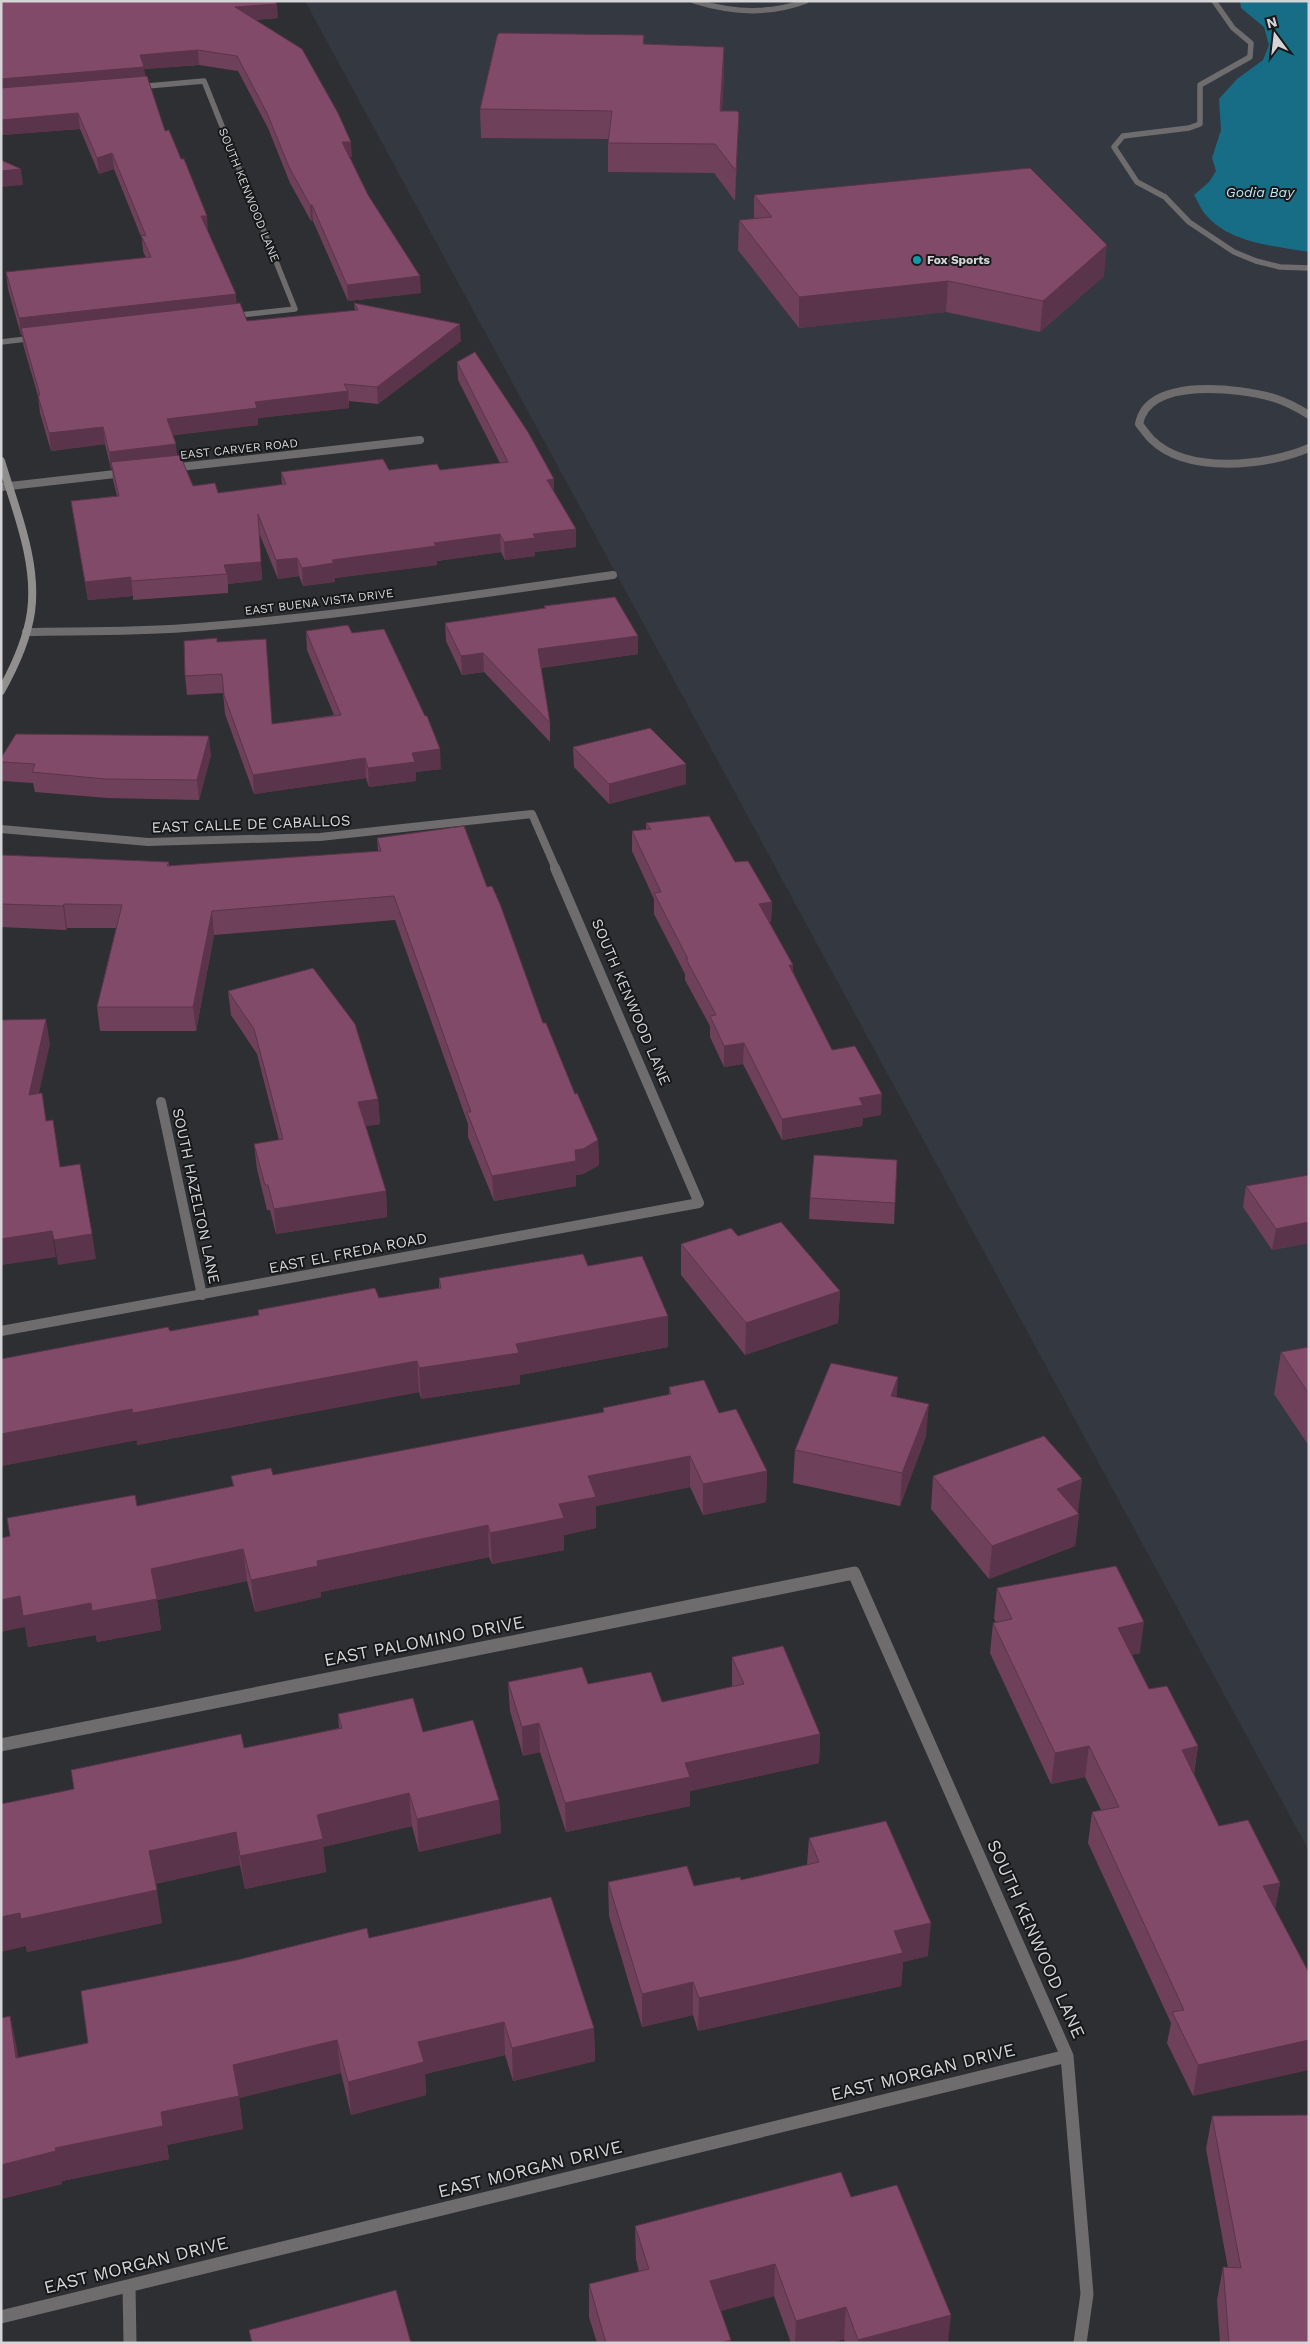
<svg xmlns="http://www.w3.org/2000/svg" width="1310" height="2344" font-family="'Work Sans',sans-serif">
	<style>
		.built { fill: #343840 }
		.water { fill: #166d85 }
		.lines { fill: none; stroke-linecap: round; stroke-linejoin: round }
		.street-far3 { stroke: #6e6c6c; stroke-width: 5.5 }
		.street-far2 { stroke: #6e6c6c; stroke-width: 8 }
		.street-far1 { stroke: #6e6c6c; stroke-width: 10 }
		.street { stroke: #6e6c6c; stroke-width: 13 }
		.secondary { stroke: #918e8e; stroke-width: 8 }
		.wall { fill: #6f405a }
		.shaded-wall { fill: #5a344a }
		.building { fill: #814a69; stroke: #5a344a }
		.culture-dot { fill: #0f9aa8; stroke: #171819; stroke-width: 2 }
		.labels { text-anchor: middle; stroke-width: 4; stroke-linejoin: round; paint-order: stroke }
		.far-street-label { font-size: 12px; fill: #d5d5d7; stroke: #171819 }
		.far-poi-label { font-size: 12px; font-weight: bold; fill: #d5d5d7; stroke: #171819; text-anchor: start }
		.far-water-label { font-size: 14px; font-style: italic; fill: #c0e8f6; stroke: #171819 }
		.street-label { font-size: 15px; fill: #d5d5d7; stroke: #171819 }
		.near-street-label { font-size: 18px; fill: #d5d5d7; stroke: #171819 }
	</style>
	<rect width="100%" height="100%" fill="#2e2f32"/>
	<path class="built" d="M305 1H1309V1851L630 599Z"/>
	<path class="water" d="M1240 1H1309V252C1275 246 1229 243 1206 215 1201 210 1198 201 1194 195L1209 182 1216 171 1212 158 1221 130 1219 99 1237 79 1263 60 1269 45 1264 27 1241 8Z"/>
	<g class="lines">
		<path class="street-far3" d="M694 1C732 13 769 15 806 1
			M1214 1 1233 28 1251 43 1250 57 1200 85V124L1189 128 1123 136 1114 147 1137 182 1165 197 1189 222 1234 252 1256 261 1280 267 1309 268
			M136 87 204 81 295 309 231 316
			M1 342 35 338"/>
		<path class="street-far2" d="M1309 415C1298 408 1287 402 1274 398 1240 388 1148 376 1139 424 1143 429 1147 435 1151 439 1187 475 1267 466 1309 448
			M171 468 420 440
			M1 487 124 473
			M26 632C79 631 132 632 185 628 328 618 471 595 613 575
			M1 829 148 842 320 837 532 814 556 869"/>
		<path class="street-far1" d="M161 1102 202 1295
			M1 1331 699 1203 555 868"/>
		<path class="street" d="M1 1745 854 1573 1067 2056 1087 2294 1080 2343
			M129 2286 130 2343
			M1 2317 1067 2056"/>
		<path class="secondary" d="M1 461C15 508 38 562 31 612 27 640 15 666 1 691"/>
	</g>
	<path class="wall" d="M1 1 278 18 256 20 352 157H350L368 195 421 293 348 301 313 221H311L290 183 268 128 238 71 199 65 144 69 145 76 165 131 208 232 236 304 247 321 355 311 354 303 461 341 378 404 349 401V408L258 418V425L173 435 177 455 193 486 218 493 282 485 281 472 389 470H440L500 463 458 380 457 362 554 492 576 529V547L535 552V556L505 560 501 552 437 561V565L335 578V582L303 586 299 576 278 579 259 533 262 580 228 584V593L133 600V596L88 600 74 519 71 501 117 496 113 480 112 469H111L105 444 51 451 40 413 38 396 23 344 22 335H21L8 289 6 272 146 258 143 251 142 239 114 169 99 174 80 129 1 135Z
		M644 35V44L724 47V75L722 111 739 113 735 201 714 173 608 172V139L481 138 480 109Z
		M754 195 1104 276 1040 332 946 312 799 328 738 250 739 220 754 219Z
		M544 606 638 636V654L541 668 550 723V742L484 672 462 675 446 641 445 623 544 608Z
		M306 631 352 633 441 769 416 772V781L369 787 366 778 254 794 225 714 223 693 187 695 185 676 217 642 272 724 334 715 307 650Z
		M573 747 686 784 609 804 574 767Z
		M211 755 199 800 107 798 35 792 33 783 2 781 1 773V758Z
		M646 823 735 862 772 902 771 922H769L793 965V972L832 1050 881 1115 863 1118 862 1126 782 1140 743 1064 724 1067 710 1037V1026L685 980V974L654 914V899L632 851V831L646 829Z
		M377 838 487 887 543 1023 575 1094 598 1140 599 1165 583 1174 576 1175V1186L494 1201 468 1137V1124L395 920 214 935 196 1031H100L97 1007 116 928H67L66 930 1 927V855L169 862V866L378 851Z
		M228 991 378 1099 380 1124 366 1126 386 1191 387 1217 276 1234 270 1210H267L257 1169 254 1144 279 1140 257 1054 231 1015Z
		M897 1160 894 1224 809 1219 810 1198Z
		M1309 1175V1243L1272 1250 1243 1207 1246 1186Z
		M738 1236 840 1291 838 1323 745 1355 681 1275V1244Z
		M588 1266 668 1347 520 1375V1384L421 1399 419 1392 137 1445V1440L1 1466V1359L170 1331 258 1315V1310L379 1298 439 1289V1278Z
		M1309 1347V1446L1274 1394 1281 1352Z
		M669 1387 719 1413 767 1471 766 1502 703 1515 690 1487 596 1506V1528L564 1535V1550L492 1564 489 1557 321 1592V1597L255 1612 247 1581 157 1600 161 1630 97 1642 96 1635 28 1647 25 1627 137 1506 233 1486 231 1476 273 1475 603 1412V1408L669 1395Z
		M897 1397 926 1436 900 1506 793 1483 795 1450Z
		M933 1476 1082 1479 1077 1512 1079 1514 1075 1546 989 1579 931 1509Z
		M997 1588 1140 1653 1131 1655 1149 1689 1198 1746 1194 1774 1219 1826 1280 1883 1275 1909 1193 2096 1167 2043 1171 2023 1088 1843 1092 1812 1101 1810 1085 1777 1051 1784 990 1653 993 1623 996 1622 994 1619Z
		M732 1657 820 1734 819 1763 690 1791V1806L566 1832 540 1752 523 1756 510 1711 508 1682 588 1684 662 1702 732 1687Z
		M338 1714 423 1732 499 1800 501 1833 419 1852 412 1826 323 1847 326 1872 245 1889 240 1865 155 1884 162 1923 27 1952 26 1946 74 1789 244 1748 339 1728Z
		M809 1838 928 1956 903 1962 901 1986 698 2031 693 2015 642 2027 609 1916 608 1882 694 1886 741 1880 807 1865Z
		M369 1938 594 2028 595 2061 513 2081 505 2055 425 2074 426 2095 351 2115 341 2073 239 2098 243 2129 167 2145 169 2159 62 2181V2184L1 2199 10 2016 18 2058 88 2043Z
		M1212 2116 1309 2343H1220L1217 2300 1223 2267 1228 2268 1206 2149Z
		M851 2197 948 2343H845L844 2339 831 2343H791L774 2296 721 2311 730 2343H597L589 2317V2284L639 2272 636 2259 635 2226Z"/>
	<path class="shaded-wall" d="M277 4 278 18 236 21 235 7Z
		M724 47V75L720 139V111Z
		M198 50 199 65 144 69 145 82 1 94V79L140 55Z
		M78 113 80 129 1 135V120Z
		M739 113 738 141 735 201 736 171Z
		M342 142H351L352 157 343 158Z
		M112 153 114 169 99 174 97 158Z
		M21 169 23 185 1 187V171Z
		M310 205H312L313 221H311Z
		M201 216H207L208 232H202Z
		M1107 245 1104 276 1040 332 1043 301Z
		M420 276 421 293 348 301 347 285Z
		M948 281 946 312 799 328V297Z
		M236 294 237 311 21 328 22 335H21L19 318Z
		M460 324 461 341 378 404 377 387Z
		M348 391 349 408 258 418V425L169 436 167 419 255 402Z
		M103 427 105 444 51 451 49 433Z
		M176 444 177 462H111L112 469H111L109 452Z
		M554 479V497L547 480Z
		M258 514 262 580 228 584 227 574 224 565Z
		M576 529V547L535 552V556L505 560 504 542 533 534Z
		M500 534 501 552 437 561V565L335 578V582L303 586 302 568 332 560 434 543Z
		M297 558 299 576 278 579 276 560Z
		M131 577 133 596 88 600 85 582Z
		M638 636V654L538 668V649Z
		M483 653 484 672 462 675 461 656Z
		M209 736 211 755 199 800 197 780Z
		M440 749 441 769 416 772V781L369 787 368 768 412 753Z
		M365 758 366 778 254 794 253 775Z
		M686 764V784L609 804V784Z
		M772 902 771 922 758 924 759 904Z
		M64 904 67 928 66 930 63 906Z
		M212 911 214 935 196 1031 193 1007Z
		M789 965H793V985Z
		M46 1019 50 1044 33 1120 29 1095Z
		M744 1043 743 1064 724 1067V1046Z
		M882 1094 881 1115 863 1118 862 1126 782 1140V1119L859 1098Z
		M378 1099 380 1124 360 1127 358 1102Z
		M598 1140 599 1165 583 1174 576 1175V1186L494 1201 492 1176 575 1150Z
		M386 1191 387 1217 276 1234 274 1209Z
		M1309 1222V1243L1272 1250 1276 1229Z
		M52 1231 56 1257 2 1265 1 1239Z
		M92 1234 96 1259 58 1265 54 1240Z
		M840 1291 838 1323 745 1355 746 1323Z
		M668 1316V1347L520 1375V1384L421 1399 419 1368 516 1344Z
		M417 1361 419 1392 137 1445 133 1413Z
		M898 1377 896 1409 891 1396Z
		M929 1404 926 1436 900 1506 902 1473Z
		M132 1409 137 1440 1 1466V1434Z
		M690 1456V1487L596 1506V1528L564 1535V1550L492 1564 490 1533 559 1504 588 1476Z
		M767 1471 766 1502 703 1515V1484Z
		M1082 1479 1078 1512 1053 1521 1057 1489Z
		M1079 1514 1075 1546 989 1579 992 1546Z
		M488 1525 489 1557 321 1592V1597L255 1612 251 1580 317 1561Z
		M243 1549 247 1581 157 1600 161 1630 97 1642 92 1611 151 1569Z
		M20 1596 91 1603 96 1635 28 1647 25 1627 1 1632V1600Z
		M1144 1622 1140 1653 1113 1658 1118 1628Z
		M539 1723 540 1752 523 1756 522 1727Z
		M820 1734 819 1763 690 1791V1806L566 1832 565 1803 685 1763Z
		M1089 1746 1085 1777 1051 1784 1055 1753Z
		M1198 1746 1193 1777 1182 1750Z
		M409 1793 412 1826 323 1847 326 1872 245 1889 240 1856 317 1815Z
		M499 1800 501 1833 419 1852 417 1819Z
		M236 1832 240 1865 154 1884 149 1851Z
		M1280 1883 1274 1914 1263 1886Z
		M157 1890 162 1923 27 1952 26 1946 1 1952V1917L20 1913Z
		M931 1923 928 1956 903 1962 901 1986 698 2031 699 1998 894 1931Z
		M693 1982V2015L642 2027V1994Z
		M10 2016 17 2049 23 2092 16 2058Z
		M504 2022 505 2055 425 2074 426 2095 351 2115 348 2082 418 2042Z
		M594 2028 595 2061 513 2081 512 2048Z
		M337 2040 341 2073 239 2098 243 2129 167 2145 169 2159 62 2181V2184L1 2199V2165L55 2148 161 2112 233 2065Z
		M1309 2040V2070L1193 2096 1198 2065Z
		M775 2264 774 2296 710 2314V2281Z
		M846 2307 844 2339 831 2343H795L796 2321Z
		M951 2315 948 2343H858V2340Z
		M731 2340 730 2343H718Z"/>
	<path class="building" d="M1 1H275L277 4 235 7 302 49 338 113 351 142H342L368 195 420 276 347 285 312 205H310L289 167 267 113 237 56 198 50 140 55 144 67 1 79Z
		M499 33 644 35 643 44 724 47 720 111H737L739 113 736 171 715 144 608 143 612 111 480 109 497 36Z
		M147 76 165 131 169 130 181 159H184L207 216H201L236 294 19 318 6 272 151 257 141 235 146 236 112 153 97 158 78 113 1 120V88Z
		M1 160 21 169 1 171Z
		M1030 168 1107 245 1043 301 948 281 799 297 739 220 772 217 754 195Z
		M240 303 247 321 358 310 354 303 460 324 377 387 344 384 348 391 255 402 257 408 167 419 176 444 109 452 103 427 49 433 38 396 40 395 21 328Z
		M475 352 528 432 554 479 547 480 576 529 533 534 535 538 504 542 500 534 434 543 436 546 332 560 334 563 302 568 297 558 276 560 258 514 261 562 224 565 227 574 131 581V577L85 582 71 501 119 496 111 462 180 455 193 486 215 483 218 493 286 484 281 472 383 459 389 470 437 464 440 470 508 462 457 362Z
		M615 597 638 636 538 649 550 723 483 653 461 656 445 623 546 608 544 606Z
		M348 625 352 633 384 629 425 716H427L440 749 412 753 415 762 368 768 365 758 253 775 224 695 222 674 185 676 184 641 217 638V642L266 639 272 724 341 715 306 631Z
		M650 728 686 764 609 784 573 747Z
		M16 734 209 736 197 780 105 779 32 772 35 764 1 762V758Z
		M709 816 735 862 748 861 772 902 759 904 793 965H789L832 1050 855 1046 882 1094 859 1098 863 1105 782 1119 744 1043 724 1046 710 1016 716 1015 686 959H688L654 893 661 892 632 831 651 829 646 823Z
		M464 826 487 887 492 886 500 904 543 1023H546L575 1094 577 1093 598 1140 583 1149 575 1150 576 1161 492 1176 467 1112H471L394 896 212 911 193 1007H97L122 905 64 904 63 906 1 904V855L169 862 167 866 381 851 377 838Z
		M313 968 355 1024 378 1099 358 1102 386 1191 274 1209 268 1185H265L254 1144 283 1139 254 1029 228 991Z
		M46 1019 29 1095 42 1093 46 1121 53 1120 60 1167 80 1164 92 1234 54 1240 52 1231 1 1239V1020Z
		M814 1155 897 1160 895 1203 810 1198Z
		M1309 1175V1222L1276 1229 1246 1186Z
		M781 1222 840 1291 746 1323 681 1244 731 1228 738 1236Z
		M583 1254 588 1266 642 1256 668 1316 516 1344 519 1353 419 1368 417 1361 133 1413 132 1409 1 1434V1359L168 1327 170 1331 259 1315 258 1310 375 1288 379 1298 441 1288 439 1278Z
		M1309 1347V1394L1281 1352Z
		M831 1363 898 1377 891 1396 929 1404 902 1473 795 1450Z
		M704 1380 719 1413 736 1409 767 1471 703 1484 690 1456 588 1476 596 1497 559 1504 564 1518 490 1533 488 1525 317 1561 318 1566 251 1580 243 1549 151 1569 157 1599 92 1611 91 1603 23 1616 20 1596 1 1600V1538L10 1536 7 1518 135 1495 137 1506 234 1486 231 1476 271 1468 273 1475 604 1412 603 1408 671 1394 669 1387Z
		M1044 1436 1082 1479 1057 1489 1079 1514 992 1546 933 1476Z
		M1116 1566 1144 1622 1118 1628 1149 1689 1167 1686 1198 1746 1182 1750 1219 1826 1248 1820 1280 1883 1263 1886 1309 1973V2040L1198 2065 1172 2012 1184 2010 1092 1812 1119 1807 1089 1746 1055 1753 993 1623 1012 1619 997 1588Z
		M783 1646 820 1734 685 1763 690 1777 565 1803 539 1723 522 1727 508 1682 582 1667 588 1684 651 1672 662 1702 744 1684 732 1657Z
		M413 1698 423 1732 473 1720 499 1800 417 1819 409 1793 317 1815 323 1839 240 1856 236 1832 149 1851 157 1890 21 1919 20 1913 1 1917V1804L74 1789 71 1770 241 1734 244 1748 342 1728 338 1714Z
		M886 1821 931 1923 894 1931 903 1953 699 1998 693 1982 642 1994 608 1882 687 1866 694 1886 740 1877 741 1880 819 1862 809 1838Z
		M551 1897 594 2028 512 2048 504 2022 418 2042 424 2062 348 2082 337 2040 233 2065 239 2096 161 2112 163 2126 55 2148 56 2151 1 2165V2018L10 2016 16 2058 88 2043 81 1991 237 1960 367 1928 369 1938Z
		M1309 2115V2343H1229L1223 2267 1241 2268 1212 2116Z
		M841 2172 851 2197 897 2185 951 2315 858 2340 846 2307 796 2321 775 2264 710 2281 731 2340 718 2343H606L589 2284 649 2269 635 2226Z
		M396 2290 411 2343H252L249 2330Z"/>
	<circle class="culture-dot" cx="917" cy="260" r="5"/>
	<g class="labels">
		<g class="far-street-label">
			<text transform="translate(249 195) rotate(68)" y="4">SOUTH KENWOOD LANE</text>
			<text transform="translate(239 449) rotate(-6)" y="4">EAST CARVER ROAD</text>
			<text transform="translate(319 602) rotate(-7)" y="4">EAST BUENA VISTA DRIVE</text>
		</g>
		<g class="far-poi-label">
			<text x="927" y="264">Fox Sports</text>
		</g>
		<g class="far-water-label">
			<text x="1260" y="197">Godia Bay</text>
		</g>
		<g class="street-label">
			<text transform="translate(251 824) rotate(-2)" y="5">EAST CALLE DE CABALLOS</text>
			<text transform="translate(631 1002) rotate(67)" y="5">SOUTH KENWOOD LANE</text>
			<text transform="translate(196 1196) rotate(78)" y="5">SOUTH HAZELTON LANE</text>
			<text transform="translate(348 1253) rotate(-11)" y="5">EAST EL FREDA ROAD</text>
		</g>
		<g class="near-street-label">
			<text transform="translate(424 1641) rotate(-11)" y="6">EAST PALOMINO DRIVE</text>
			<text transform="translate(1036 1939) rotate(66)" y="6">SOUTH KENWOOD LANE</text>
			<text transform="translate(923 2072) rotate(-14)" y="6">EAST MORGAN DRIVE</text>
			<text transform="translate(530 2169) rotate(-14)" y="6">EAST MORGAN DRIVE</text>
			<text transform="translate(136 2265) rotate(-14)" y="6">EAST MORGAN DRIVE</text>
		</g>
	</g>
	<rect width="1310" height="2344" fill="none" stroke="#d5d5d7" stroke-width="5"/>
	<g transform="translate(1275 35) rotate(345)" stroke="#171819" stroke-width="4" paint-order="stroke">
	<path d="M0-4L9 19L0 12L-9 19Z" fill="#d5d5d7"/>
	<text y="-8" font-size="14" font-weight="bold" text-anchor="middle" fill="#d5d5d7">N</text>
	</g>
</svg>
